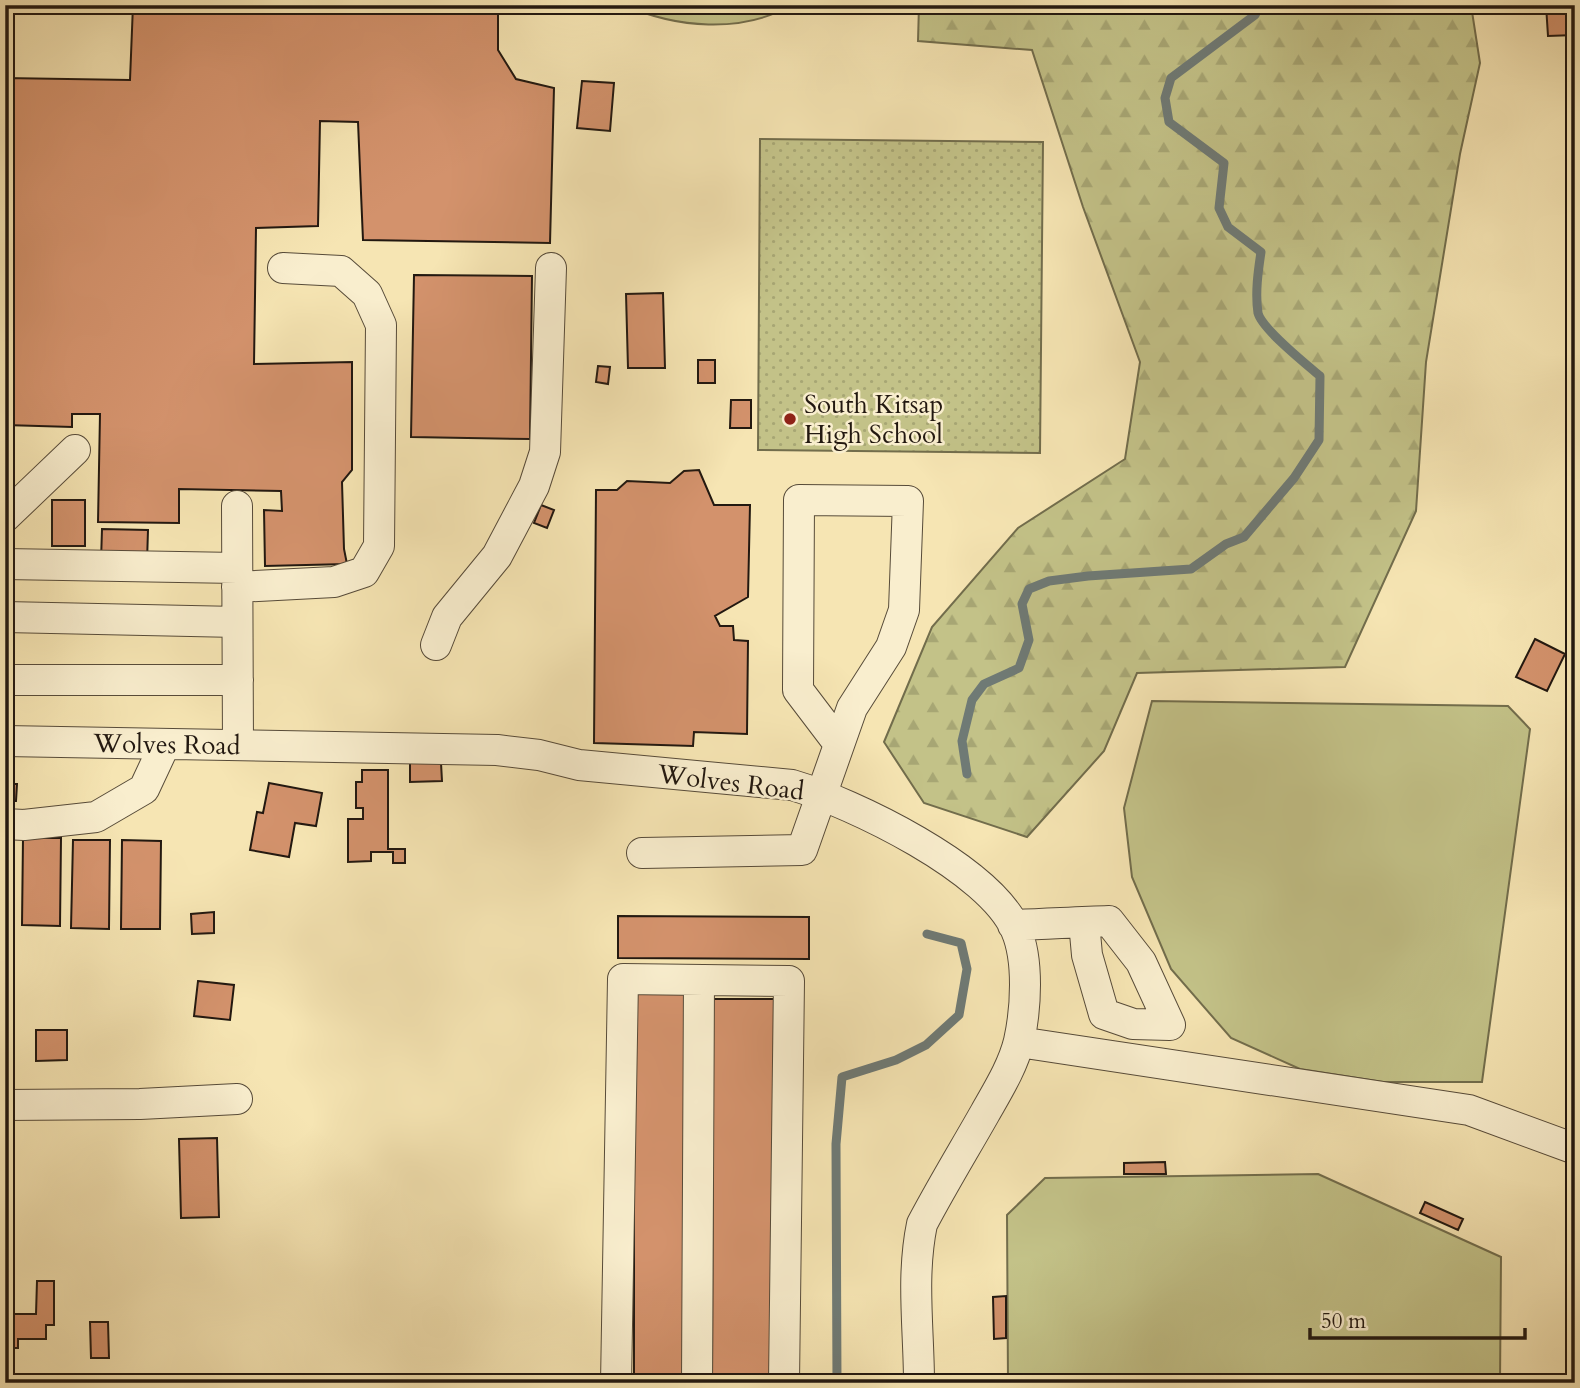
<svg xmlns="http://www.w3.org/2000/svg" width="1580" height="1388" font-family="Cardo,serif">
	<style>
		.grass { fill: #c3c288; stroke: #726d4c; stroke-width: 2 }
		.forest { fill: url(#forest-firs); stroke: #726d4c; stroke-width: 2 }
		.park { fill: url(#park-dots); stroke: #726d4c; stroke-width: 2 }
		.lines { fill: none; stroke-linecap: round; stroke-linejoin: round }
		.stream { stroke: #6f7a75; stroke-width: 9 }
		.building { fill: #d3926c; stroke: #221810; stroke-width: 2 }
		.minor-casing { stroke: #574b39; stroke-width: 32 }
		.minor { stroke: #f9eece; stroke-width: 30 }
		.poi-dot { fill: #8f2418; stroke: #f9eece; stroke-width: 2.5 }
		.labels { text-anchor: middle; stroke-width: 5; stroke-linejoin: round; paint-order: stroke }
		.poi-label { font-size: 26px; fill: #221810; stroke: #f9eece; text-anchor: start }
		.street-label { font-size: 26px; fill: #221810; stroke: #f9eece }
	</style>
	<defs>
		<pattern id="forest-firs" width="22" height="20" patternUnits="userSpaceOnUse" patternTransform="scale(1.75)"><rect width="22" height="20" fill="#c3c288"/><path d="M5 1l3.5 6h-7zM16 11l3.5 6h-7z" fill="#a7a674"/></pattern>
		<pattern id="park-dots" width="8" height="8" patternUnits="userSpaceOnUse" patternTransform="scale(1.75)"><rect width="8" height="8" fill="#c3c288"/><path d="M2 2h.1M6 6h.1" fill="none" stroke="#a7a674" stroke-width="1.8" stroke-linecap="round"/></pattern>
	</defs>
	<rect width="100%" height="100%" fill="#f6e5b3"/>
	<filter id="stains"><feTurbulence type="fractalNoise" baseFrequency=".00286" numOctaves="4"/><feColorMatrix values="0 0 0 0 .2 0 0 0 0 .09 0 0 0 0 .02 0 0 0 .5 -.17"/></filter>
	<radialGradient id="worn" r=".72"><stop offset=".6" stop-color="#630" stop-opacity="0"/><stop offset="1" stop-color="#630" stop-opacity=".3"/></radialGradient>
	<path class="grass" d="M624 5H792C741 34 676 28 624 5Z
		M1152 701 1508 706 1530 729 1482 1082H1383L1300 1069 1231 1038 1171 969 1132 877 1124 808Z
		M1318 1174 1501 1257 1500 1383H1008L1007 1215 1045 1178Z"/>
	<path class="forest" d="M919 5H1471L1480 63 1460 154 1426 362 1416 511 1345 667 1137 673 1104 751 1027 837 924 803 884 742 932 627 1018 528 1125 459 1140 362 1083 207 1032 50 918 41Z"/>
	<path class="park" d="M760 139 1043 142 1040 453 758 450Z"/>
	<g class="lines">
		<path class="stream" d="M967 774 962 741 972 700 984 684 1019 668 1029 640 1022 604 1029 589 1049 581 1088 576 1191 569 1226 544 1244 537 1294 478 1319 440 1320 376C1306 364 1262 329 1258 313 1255 293 1258 272 1261 252L1228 227 1219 208 1224 163 1169 122 1165 98 1171 78 1255 15 1260 5
			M837 1383 836 1144 842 1077 896 1060 926 1045 959 1015 967 969 961 943 927 934"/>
	</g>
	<path class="building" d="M133 5H498V50L516 79 554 88 550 243 363 240 358 122 320 121 318 226 256 228 254 364 352 362V470L342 482 344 549 347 564 265 566 264 510 282 511 281 491 179 489V523L98 522 100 414H72V427L5 425V78L130 80Z
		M1546 5H1575V35L1548 36Z
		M582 81 614 83 610 131 577 128Z
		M414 275 532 276 530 439 411 437Z
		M663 293 665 368H628L626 294Z
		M698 360H715V383H698Z
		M598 366 610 367 608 384 596 382Z
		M731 400H751V428H730Z
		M699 470 714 505H750L748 597 715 616 720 626H733L734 640 748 641 747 734 694 732 693 746 594 743 596 490H617L627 481 670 483 684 471Z
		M52 500H85V546H52Z
		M541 505 554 510 547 528 534 523Z
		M102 529 148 530 147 562 101 561Z
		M1535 639 1565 654 1547 691 1516 677Z
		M410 763H441L442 781 410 782Z
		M362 770H388V849H405V863H393V852H371V861L348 862V819H363V808H356V782H362Z
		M269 783 322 793 316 826 295 823 289 857 250 850 257 812 263 813Z
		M5 784H17L16 801H5Z
		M23 838H61L60 926 22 925Z
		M73 840H110L109 929 71 928Z
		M122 840 161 841 160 929H121Z
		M214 912V933L192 934 191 914Z
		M618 916 809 917V959L618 958Z
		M198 981 234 985 230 1020 194 1016Z
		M634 993H686L687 1383H634Z
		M713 999H774L773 1383H712Z
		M36 1030H67V1060L36 1061Z
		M217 1138 219 1217 181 1218 179 1139Z
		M1165 1162 1166 1174H1124V1163Z
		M1425 1202 1463 1219 1458 1230 1420 1213Z
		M37 1281H54V1325H46V1339H18V1348H5V1308H12V1314H36Z
		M1006 1296V1338L994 1339 993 1297Z
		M90 1322H108L109 1358H91Z"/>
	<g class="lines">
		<defs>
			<path id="minor" d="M237 506 238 745
				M5 517 75 450
				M5 564 237 568
				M237 587 334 582 364 572 379 546 381 325 367 294 341 271 283 268
				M5 617 237 622
				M436 645 447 617 497 556 534 486 545 452 551 268
				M5 680H238
				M5 741 497 750 539 755 579 765 792 785C853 803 990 869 1016 930 1029 960 1026 1009 1019 1041 1013 1066 998 1090 985 1113 964 1150 942 1186 922 1224 911 1277 919 1330 919 1383
				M5 824 24 825 96 817 144 789 165 744
				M642 853 802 850 852 708 891 647 904 610 908 501 799 500 798 690 839 744
				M1013 925C1045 924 1077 922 1109 921L1141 962 1170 1025 1133 1024 1104 1014 1087 955 1084 922
				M1019 1042 1469 1110 1575 1149
				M5 1105 140 1104 237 1099
				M616 1383 623 979 789 981 784 1383
				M697 1383 699 980"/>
		</defs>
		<use href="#minor" class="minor-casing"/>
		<use href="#minor" class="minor"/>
	</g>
	<circle class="poi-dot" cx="790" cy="419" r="7"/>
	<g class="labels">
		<g class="poi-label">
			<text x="804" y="413">South Kitsap<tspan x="804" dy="30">High School</tspan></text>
		</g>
		<g class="street-label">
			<text transform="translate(167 744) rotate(1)" y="9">Wolves Road</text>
			<text transform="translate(731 782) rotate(7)" y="9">Wolves Road</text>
		</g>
	</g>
	<rect width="1580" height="1388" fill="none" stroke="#f6e5b3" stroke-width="28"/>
	<rect x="7" y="7" width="1566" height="1374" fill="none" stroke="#221810" stroke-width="3.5"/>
	<rect x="14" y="14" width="1552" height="1360" fill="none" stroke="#221810" stroke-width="2"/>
	<path d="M1310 1328v10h215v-10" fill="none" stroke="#221810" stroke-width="3.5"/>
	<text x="1321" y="1328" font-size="21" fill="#221810" stroke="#f9eece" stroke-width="5" paint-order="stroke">50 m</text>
	<rect width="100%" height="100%" filter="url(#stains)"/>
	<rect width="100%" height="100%" fill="url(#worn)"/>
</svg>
